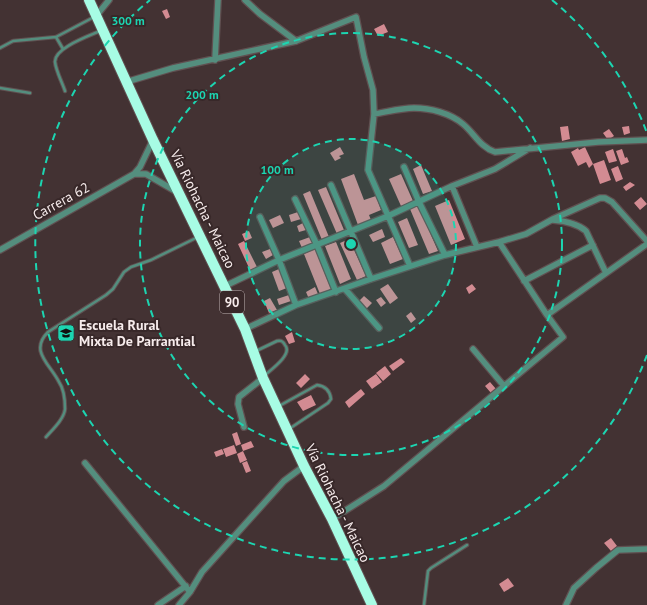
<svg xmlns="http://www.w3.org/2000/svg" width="647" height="605" font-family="'PT Sans',sans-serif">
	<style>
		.building { fill: #d38b92 }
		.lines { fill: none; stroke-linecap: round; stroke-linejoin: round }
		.lane-casing { stroke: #605051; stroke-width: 4.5 }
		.street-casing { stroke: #605051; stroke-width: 8 }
		.highway-casing { stroke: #605051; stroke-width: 12 }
		.lane { stroke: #548e7e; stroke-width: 2.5 }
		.street { stroke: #548e7e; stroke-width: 5.5 }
		.highway { stroke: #a7fce4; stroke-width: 10 }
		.ring { fill: none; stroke: #1cd5b1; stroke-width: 2; stroke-dasharray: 7 5 }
		.labels { text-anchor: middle; stroke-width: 4; stroke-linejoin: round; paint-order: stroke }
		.shield { fill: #382829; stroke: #beb1b2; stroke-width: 1 }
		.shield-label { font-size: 13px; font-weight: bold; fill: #f7ecec }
		.street-label { font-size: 14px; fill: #f7ecec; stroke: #382829 }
		.poi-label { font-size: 14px; font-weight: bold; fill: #f7ecec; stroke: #382829; text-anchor: start }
		.centre { fill: #1cd5b1; stroke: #382829; stroke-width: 2 }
		.ring-label { font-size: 12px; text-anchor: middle; font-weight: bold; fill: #1cd5b1; stroke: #382829; stroke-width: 4; stroke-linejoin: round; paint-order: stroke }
	</style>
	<rect width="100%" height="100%" fill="#433233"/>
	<path class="building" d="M167 9 170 17 166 19 162 11Z
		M384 24 388 32 378 36 374 29Z
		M568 126 570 139 562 141 560 127Z
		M629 126 630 133 624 135 622 127Z
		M609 129 614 136 608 140 603 133Z
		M340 147 344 154 339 156 341 158 335 161 330 153Z
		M585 147 593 164 589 168 586 162 578 166 571 152 578 148 579 150Z
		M613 149 617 161 609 163 605 152Z
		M622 149 625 158 627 157 629 162 621 165 616 151Z
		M604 160 611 180 600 184 593 164Z
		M421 165 432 191 423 194 413 169Z
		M618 166 623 179 616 182 611 169Z
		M354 174 364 200 376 196 381 210 369 215 371 220 358 225 341 179Z
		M401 174 413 201 401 206 389 179Z
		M630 182 635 185 626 191 623 187Z
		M326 187 344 230 337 234 318 190Z
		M310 191 329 237 322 240 303 194Z
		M641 197 647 204 640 210 634 203Z
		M449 200 465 239 451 245 435 206Z
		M418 205 438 251 429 254 410 209Z
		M298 212 301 219 291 222 289 215Z
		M280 215 284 223 273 228 269 220Z
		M407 218 418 245 409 248 398 222Z
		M303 223 306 230 299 232 297 226Z
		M382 229 385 237 373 242 369 235Z
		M249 231 252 238 245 241 242 234Z
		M310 237 313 244 302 248 299 241Z
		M393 237 403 259 390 264 381 243Z
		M349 239 366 276 357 280 340 243Z
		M244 241 257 267 250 270 238 244Z
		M336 242 351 279 340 284 325 246Z
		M270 249 273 255 266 259 262 252Z
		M315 249 331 289 320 294 304 254Z
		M279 269 287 288 279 291 272 272Z
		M388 284 398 298 390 304 380 289Z
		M472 284 476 289 469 294 466 288Z
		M315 287 318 294 309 299 306 292Z
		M289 295 291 301 279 305 277 299Z
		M364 296 372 303 366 309 359 301Z
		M381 297 386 303 381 307 376 300Z
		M270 298 277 310 269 313 264 301Z
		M411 312 416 319 411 323 406 316Z
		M292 332 295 342 289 344 285 336Z
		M401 358 405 362 393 371 389 366Z
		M385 366 391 374 383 381 376 373Z
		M305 374 310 379 301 388 296 383Z
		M376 374 382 382 372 389 366 381Z
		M490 382 496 389 491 393 485 386Z
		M361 389 365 394 349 408 345 402Z
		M311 395 316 405 303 411 297 402Z
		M237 432 241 444 236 446 232 434Z
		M251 441 254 447 243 451 241 445Z
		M234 445 237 453 226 457 223 449Z
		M222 449 224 454 216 457 214 452Z
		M243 451 247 460 240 463 237 454Z
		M247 461 251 471 246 473 242 463Z
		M611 538 617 546 611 551 604 543Z
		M508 578 514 586 504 592 499 584Z"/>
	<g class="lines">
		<defs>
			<path id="lane" d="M56 37 63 49
				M0 48 13 41 56 37 94 17
				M0 88 30 93
				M65 91C62 82 56 71 55 62 54 48 89 36 100 31
				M256 351 277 341C281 340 283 341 285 345 293 354 272 369 265 375
				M279 406 317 385C325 386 330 391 331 399L328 403 289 429
				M46 437C53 429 64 419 65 409 65 400 64 389 59 382 50 364 29 351 48 332L106 295 113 289 124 272 131 267 151 260 198 237
				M424 605 428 571 431 568 467 545"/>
			<path id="street" d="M245 0 260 14 296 41
				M96 16 109 0
				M215 60 218 0
				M126 82 173 68 296 41 356 17 364 57 373 90 374 114 368 170 410 266
				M374 114C387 112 401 108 414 108 430 108 450 113 463 124 474 133 480 147 495 152L598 142 647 140
				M404 167 419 202 445 255
				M134 174H146L177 192
				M331 185 371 279
				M452 186 477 247
				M295 199 317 245 336 292
				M260 217 279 260 296 305
				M553 220C565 221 577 223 586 231L606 273
				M0 250 134 174 140 167 153 140
				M524 281 593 245
				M225 286 279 260 388 216 452 186 495 169 530 148
				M345 289 379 328
				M547 315 647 244
				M245 329 296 305 371 279 445 255 499 242 526 234 553 219 600 198H605L612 202 647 241
				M473 349 504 386
				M244 427 238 404 239 397 263 378
				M85 463 190 592
				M332 519 384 486 563 337 547 315 499 242
				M158 605 186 586
				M179 605 190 592 202 572 284 481 304 466
				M566 605 574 588 596 568 618 550 647 549"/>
			<path id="highway" d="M89 0 153 140 245 329 263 378 304 466 332 519 372 605"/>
		</defs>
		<use href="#lane" class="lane-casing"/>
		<use href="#street" class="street-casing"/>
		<use href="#highway" class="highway-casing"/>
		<use href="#lane" class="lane"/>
		<use href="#street" class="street"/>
		<use href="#highway" class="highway"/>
	</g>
	<circle cx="351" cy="244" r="105" fill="#1cd5b1" fill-opacity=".12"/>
	<g class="ring">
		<circle cx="351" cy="244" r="105"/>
		<circle cx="351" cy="244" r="211"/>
		<path d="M647 355A316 316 0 1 1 150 0M552 0A316 316 0 0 1 647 133"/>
	</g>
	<defs>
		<symbol id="school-square" viewBox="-11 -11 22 22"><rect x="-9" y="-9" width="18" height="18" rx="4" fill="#1cd5b1" stroke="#382829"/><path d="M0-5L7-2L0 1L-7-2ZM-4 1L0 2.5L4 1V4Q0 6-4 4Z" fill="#111"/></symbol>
	</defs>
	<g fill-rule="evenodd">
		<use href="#school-square" x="56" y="323" width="20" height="20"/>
	</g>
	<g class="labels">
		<rect class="shield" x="220" y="291" width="24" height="22" rx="3"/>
		<g class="shield-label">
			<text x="232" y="307">90</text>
		</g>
		<g class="street-label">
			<text transform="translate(61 201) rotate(-29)" y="5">Carrera 62</text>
			<text transform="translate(203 209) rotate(64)" y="5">Vía Riohacha - Maicao</text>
			<text transform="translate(338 503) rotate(64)" y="5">Vía Riohacha - Maicao</text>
		</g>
		<g class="poi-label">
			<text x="79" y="330">Escuela Rural<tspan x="79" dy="16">Mixta De Parrantial</tspan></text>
		</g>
	</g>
	<circle cx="351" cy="244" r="6" class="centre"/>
	<g class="ring-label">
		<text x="128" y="25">300 m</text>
		<text x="202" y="99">200 m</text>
		<text x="277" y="174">100 m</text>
	</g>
</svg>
